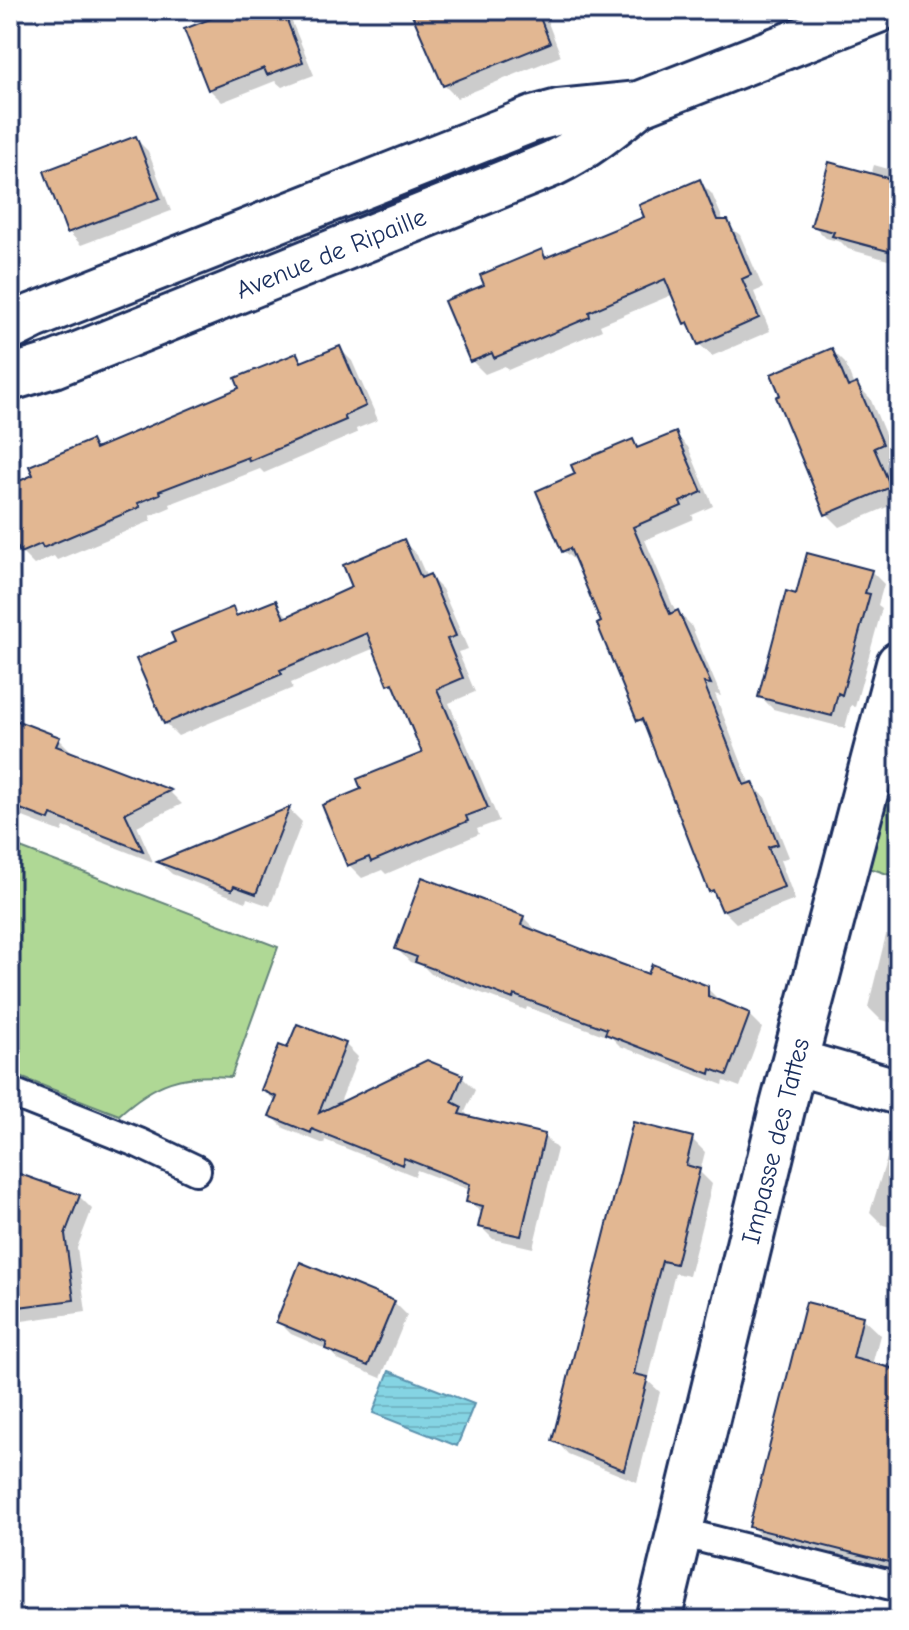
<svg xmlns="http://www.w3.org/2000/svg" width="909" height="1630" font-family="'Comic Neue',sans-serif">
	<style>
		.green { fill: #afd895; stroke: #65847a; stroke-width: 2 }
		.water { fill: url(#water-rules); stroke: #5b92ae; stroke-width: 2 }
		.shadow { fill: #0003 }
		.building { fill: #e2b792; stroke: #1b2f5e; stroke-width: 2 }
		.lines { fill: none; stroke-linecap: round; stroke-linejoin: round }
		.service-casing { stroke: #1b2f5e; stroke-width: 34 }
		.minor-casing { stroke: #1b2f5e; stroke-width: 50 }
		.tertiary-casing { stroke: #1b2f5e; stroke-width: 50 }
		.service { stroke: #fff; stroke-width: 28 }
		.minor { stroke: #fff; stroke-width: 44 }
		.tertiary { stroke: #fff; stroke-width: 44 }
		.labels { text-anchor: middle; stroke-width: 6; stroke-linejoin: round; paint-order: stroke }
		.street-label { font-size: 26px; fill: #1b2f5e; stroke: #fff }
	</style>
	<defs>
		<pattern id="water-rules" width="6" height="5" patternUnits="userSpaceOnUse" patternTransform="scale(2)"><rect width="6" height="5" fill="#85d4e3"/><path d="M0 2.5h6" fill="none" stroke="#72b6c5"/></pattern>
	</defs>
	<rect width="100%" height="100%" fill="#fff"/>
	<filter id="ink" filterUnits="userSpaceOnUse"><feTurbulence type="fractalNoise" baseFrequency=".0125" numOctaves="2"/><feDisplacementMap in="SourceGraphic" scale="16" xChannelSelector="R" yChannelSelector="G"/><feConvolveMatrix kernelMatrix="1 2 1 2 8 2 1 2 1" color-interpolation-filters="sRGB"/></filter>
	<g filter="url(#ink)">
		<path class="green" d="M899 745V878L867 867Z
			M10 844 278 947 231 1077C182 1073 155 1082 119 1115L10 1073Z"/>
		<path class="water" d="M389 1371 474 1404 457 1446 373 1413Z"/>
		<path class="shadow" d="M238 10H287L314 75 282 87 275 81 222 102 209 89Z
			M435 10H543L561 56 457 98 444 85Z
			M135 138 148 151 171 211 81 245 69 232Z
			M874 165 899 172V263L848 249 841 242 826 238 813 225 871 175Z
			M699 181 712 194 724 222 740 235 763 288 754 292 770 331 712 356 699 344 694 332 686 323 674 294 600 325 602 330 508 370 505 366 485 374 472 361 486 286 541 251 549 259 646 218Z
			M339 348 352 361 378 420 356 429 357 433 264 473 260 469 170 504 171 507 150 516 151 521 57 560 54 556 34 565 21 552 10 525V487L36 476 90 442 98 450 242 389 296 355 304 363Z
			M832 350 845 363 854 386 857 385 870 398 895 458 886 461 899 492V502L840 527 827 514Z
			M675 434 688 447 713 506 692 515 694 519 645 540 676 613 678 612 691 625 721 696 715 694 750 785 752 784 765 797 789 857 780 860 795 900 736 923 723 910 719 898 711 890 648 728 639 720 578 563 563 551 578 475 632 441 640 449Z
			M404 542 417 555 427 578 429 576 442 589 468 649 458 652 475 692 449 703 499 821 477 829 479 834 386 874 382 870 362 878 349 865 324 806 363 790 424 754 399 693 390 684 375 648 291 683 293 688 178 736 165 723 177 644 232 609 240 617 275 602 289 618 355 588Z
			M871 571 884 584 878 605 882 608 855 707 851 705 845 728 773 709 760 696 797 596Z
			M10 720 59 739 72 752 71 754 170 792 182 804 137 826 153 862 64 827 62 832 10 812Z
			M289 809 302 822 270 906 247 898 246 902 172 874 160 863Z
			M523 917 536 930V933L649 976 707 988 720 1001 749 1015 762 1028 740 1087 724 1081 723 1085 620 1046 612 1038 527 1007 526 1010 431 974 423 966 410 962 397 949Z
			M886 935 899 938V1024L881 1020 868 1007Z
			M345 1044 358 1057 339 1105 427 1063 462 1077 475 1090 465 1112 471 1119 544 1136 557 1149 533 1248 493 1239 480 1226 483 1214 468 1201 470 1190 417 1170 415 1176 325 1140 324 1144 284 1128 272 1116 277 1103 264 1090 288 1051Z
			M899 1120V1229L883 1225 870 1212Z
			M692 1139 705 1152 700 1172 712 1184 689 1276 675 1273 648 1381 660 1392 637 1482 568 1454 555 1440Z
			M79 1196 92 1209 77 1248 86 1312 15 1322 10 1317V1199Z
			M394 1302 407 1315 381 1378 340 1361 328 1350 291 1334 278 1321Z
			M862 1318 880 1335 872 1365 899 1372V1576L768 1543 751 1526Z"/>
		<path class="building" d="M233 10H283L303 62 267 75 264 68 208 90 184 29Z
			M410 10H537L550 43 443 86Z
			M136 136 160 198 67 233 44 171Z
			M829 162 899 181V254L832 236 834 232 811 226Z
			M700 179 717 220H728L751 275 742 279 759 318 698 345 688 322 684 324 665 279 589 312 590 317 494 358 492 353 470 362 444 301 484 285 480 275 542 249 545 258 644 217 639 205Z
			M340 346 366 406 344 416 346 420 249 461 248 457 159 491 160 494 138 503 140 507 43 548 41 544 20 553 10 530V485L33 475 29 466 91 440 95 449 239 388 235 378 297 353 301 362Z
			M832 348 848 387 857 383 883 444 874 448 891 487 825 515 776 397 780 395 771 374Z
			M676 432 702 492 680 502 682 506 633 527 670 614 678 610 711 684 704 683 744 785 753 782 778 844 768 847 784 887 722 911 713 890 709 892 642 719 637 721 597 624 601 622 570 548 562 552 536 491 575 474 571 465 633 439 637 448Z
			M404 539 421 578 430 574 456 636 447 639 463 678 437 689 488 808 466 816 468 821 371 862 369 857 347 866 322 805 361 789 357 779 422 753 393 683 388 685 367 633 280 670 282 674 164 724 136 659 175 642 171 633 233 607 236 616 276 600 284 618 352 587 343 565Z
			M807 553 872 570 865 593 870 594 842 695 838 693 832 716 758 697 786 591 796 594Z
			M10 718 60 737 56 746 171 790 125 813 143 851 51 815 49 820 10 805Z
			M290 807 256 894 234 886 232 890 157 862Z
			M422 877 524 916 521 925 594 954 648 974 652 964 708 986V996L750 1013 727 1075 711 1069 710 1074 605 1034 607 1029 514 995 513 999 415 962 417 957 395 949Z
			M297 1024 346 1043 319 1113 427 1060 463 1075 452 1102 462 1107 459 1114 545 1134 521 1236 478 1227 483 1206 466 1202 470 1184 404 1158 402 1165 312 1129 311 1133 269 1116 277 1097 261 1090 279 1045 287 1048Z
			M633 1122 693 1137 686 1165 700 1169 676 1264 662 1261 640 1345 634 1374 648 1377 624 1470 552 1441Z
			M17 1173 80 1195 65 1234 74 1300 10 1308V1193Z
			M300 1262 395 1301 368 1366 325 1349 327 1343 276 1322Z
			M806 1302 863 1316 853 1358 899 1370V1541L893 1563 749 1527Z"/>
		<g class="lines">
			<defs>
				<path id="service" d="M10 1092 139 1143 196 1170
					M679 1532 899 1587"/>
				<path id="minor" d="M795 1062 899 1092
					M658 1620 782 1109 899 664"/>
				<path id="tertiary" d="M10 328 34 316 533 119 559 112 639 104 878 10
					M10 378 53 365 552 164C585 148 611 127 639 104"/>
			</defs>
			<use href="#service" class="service-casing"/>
			<use href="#minor" class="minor-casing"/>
			<use href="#tertiary" class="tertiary-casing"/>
			<use href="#service" class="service"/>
			<use href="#minor" class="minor"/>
			<use href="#tertiary" class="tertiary"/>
		</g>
	</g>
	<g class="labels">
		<g class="street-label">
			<text transform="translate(331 253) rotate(-22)" y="9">Avenue de Ripaille</text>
			<text transform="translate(775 1141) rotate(-76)" y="9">Impasse des Tattes</text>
		</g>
	</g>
	<rect width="909" height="1630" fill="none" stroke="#fff" stroke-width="40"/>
	<rect x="20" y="20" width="869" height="1590" fill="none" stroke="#1b2f5e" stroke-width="3" filter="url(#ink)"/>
</svg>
